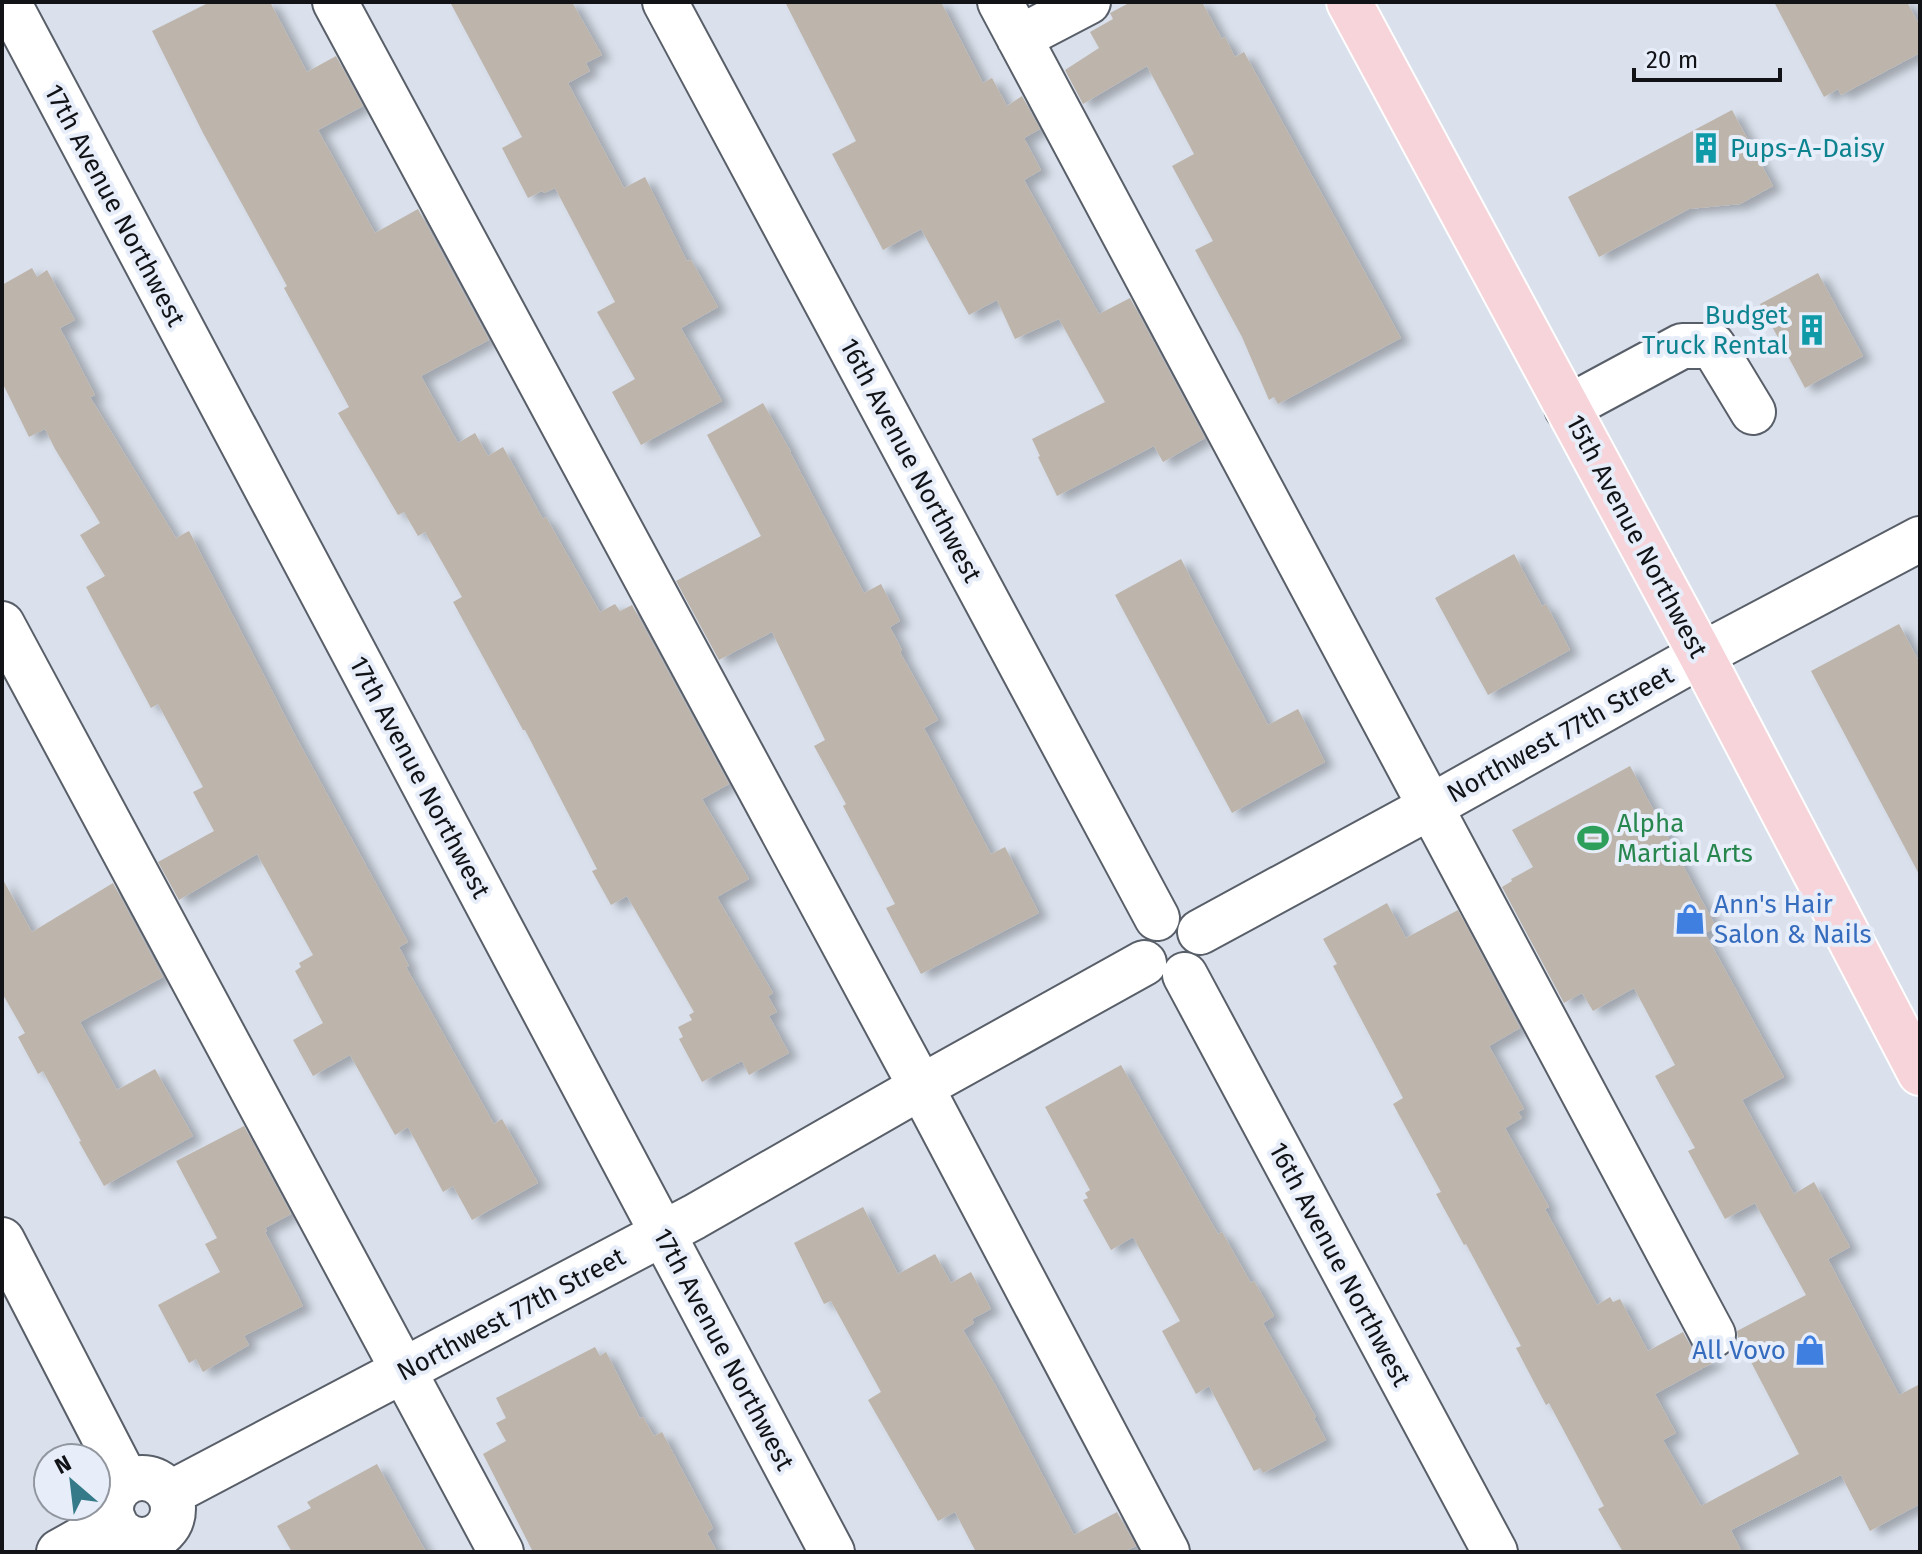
<svg xmlns="http://www.w3.org/2000/svg" width="1922" height="1554" font-family="'Fira Sans',sans-serif">
	<style>
		.building { fill: #bdb4ab; filter: url(#shadow) }
		.lines { fill: none; stroke-linecap: round; stroke-linejoin: round }
		.minor-casing { stroke: #595f69; stroke-width: 48 }
		.major-casing { stroke: #fff; stroke-width: 48 }
		.minor { stroke: #fff; stroke-width: 44 }
		.major { stroke: #f7d4da; stroke-width: 44 }
		.labels { text-anchor: middle; stroke-width: 8; stroke-linejoin: round; paint-order: stroke }
		.culture-label { font-size: 26px; fill: #0d838f; stroke: #e7eef9; text-anchor: start }
		.street-label { font-size: 26px; fill: #111317; stroke: #e7eef9 }
		.leisure-label { font-size: 26px; fill: #27864d; stroke: #e7eef9; text-anchor: start }
		.shop-label { font-size: 26px; fill: #366cbe; stroke: #e7eef9; text-anchor: start }
	</style>
	<defs>
		<filter id="shadow"><feDropShadow dx="9" dy="5" stdDeviation="4" flood-color="#0004"/></filter>
	</defs>
	<rect width="100%" height="100%" fill="#dae1ec"/>
	<path class="building" d="M210 2H270L307 72 336 56 363 106 318 130 375 233 418 209 489 340 421 376 458 443 475 433 488 456 503 447 543 519 546 517 600 612 615 604 620 611 632 605 729 784 702 799 749 879 717 897 773 993 768 996 777 1012 769 1016 789 1053 749 1075 742 1061 702 1082 679 1039 683 1037 678 1027 692 1020 689 1015 694 1012 627 896 611 905 592 871 597 869 525 730H523L453 602 462 597 425 532 418 536 404 512 398 515 338 413 349 407 284 288 287 286 203 133 152 31Z
		M450 2H572L602 55 586 63 590 71 568 83 624 188 645 177 687 261 691 260 718 307 681 328 722 401 641 445 612 392 635 379 597 312 615 302 555 188 544 193 542 191 528 198 502 148 522 137Z
		M785 2H941L983 83 992 78 1007 106 1022 96 1040 129 1024 138 1041 170 1024 180 1099 314 1130 298 1205 438 1163 462 1154 446 1057 496 1038 457 1040 456 1032 439 1105 402 1059 319 1015 339 997 300 969 315 921 229 883 250 832 154 856 141Z
		M1131 2H1202L1222 39 1225 37 1235 57 1244 52 1401 338 1278 404 1274 397 1269 400 1242 337 1195 250 1213 241 1172 166 1194 154 1147 66 1083 104 1065 70 1099 48 1090 32 1113 19 1110 13Z
		M1774 2H1907L1920 26V53L1841 95 1838 89 1824 97Z
		M1732 110 1773 186 1740 204 1689 209 1599 257 1568 197Z
		M32 268 37 277 47 270 75 320 60 328 95 395 90 397 176 538 189 531 296 737 408 942 399 947 409 966 406 967 494 1124 502 1119 538 1183 472 1220 453 1186 443 1192 408 1127 395 1135 350 1055 313 1076 293 1040 323 1023 295 971 301 967 299 963 313 955 257 854 179 900 158 862 214 831 193 792 203 787 158 704 151 708 86 587 105 576 80 535 100 523 55 449 45 429 29 437 2 382V285Z
		M1818 273 1863 356 1805 388 1760 304Z
		M763 403 791 452H790L864 593 881 584 900 621 890 627 902 650 900 652 938 720 924 728 991 854 1005 847 1039 913 921 974 886 908 895 904 843 806 846 804 814 746 825 740 772 632 719 660 676 581 761 536 707 435Z
		M1514 554 1542 606 1546 604 1570 650 1488 695 1435 598Z
		M1181 559 1268 725 1298 709 1325 762 1232 813 1115 595Z
		M1899 624 1920 663V876L1811 671Z
		M1630 766 1716 927 1705 933 1784 1077 1742 1100 1794 1194 1814 1182 1850 1247 1828 1259 1899 1395 1920 1384V1504L1870 1531 1841 1475 1731 1530 1742 1552H1623L1598 1509 1604 1506 1549 1403 1546 1405 1516 1348 1521 1346 1466 1244 1464 1245 1436 1194 1441 1192 1393 1104 1403 1098 1333 966 1337 964 1323 939 1387 903 1406 938 1458 910 1520 1028 1489 1046 1524 1109 1518 1112 1522 1118 1505 1128 1549 1207 1545 1209 1597 1305 1610 1297 1613 1302 1620 1299 1648 1351 1683 1332 1691 1347 1699 1356 1715 1359 1716 1361 1655 1394 1676 1433 1663 1440 1701 1506 1799 1454 1738 1337 1737 1331 1806 1295 1755 1203 1725 1219 1688 1151 1695 1148 1655 1076 1675 1065 1634 988 1593 1011 1582 993 1564 1003 1502 887 1512 881 1511 879 1533 867 1512 830Z
		M2 878 32 932 113 883 163 977 80 1022 117 1090 155 1069 193 1136 104 1186 79 1142 81 1141 43 1071 38 1074 18 1037 25 1033 2 993Z
		M1121 1065 1218 1234 1222 1232 1251 1283 1254 1281 1274 1316 1263 1323 1316 1417 1314 1418 1326 1440 1263 1473 1260 1468 1254 1471 1209 1386 1196 1394 1162 1331 1180 1321 1133 1237 1111 1250 1083 1200 1088 1198 1085 1193 1090 1190 1045 1107Z
		M244 1126 291 1214 265 1228 267 1231 265 1232 303 1306 244 1336 249 1345 203 1372 196 1359 189 1363 158 1305 220 1272 205 1244 217 1238 176 1161Z
		M863 1207 898 1274 935 1254 951 1283 971 1272 991 1309 972 1319 974 1323 963 1330 997 1388 1074 1535 1117 1512 1136 1546 1124 1552H976L955 1512 938 1521 868 1400 881 1392 831 1301 824 1304 794 1243Z
		M595 1347 600 1356 606 1352 640 1418 643 1417 654 1436 662 1432 713 1528 707 1533 717 1552H533L483 1454 506 1441 496 1423 506 1418 496 1398Z
		M377 1464 426 1552H292L277 1526 311 1508 307 1502Z"/>
	<g class="lines">
		<defs>
			<path id="minor" d="M8 2 832 1552
				M335 2 921 1087 1167 1552
				M665 2 1157 918
				M1000 2 1713 1335
				M1019 38 1088 2
				M1567 408 1682 346H1713L1753 412
				M2 624 501 1552
				M1200 932 1430 807 1701 655 1920 539
				M1185 975 1495 1552
				M2 1240 127 1482
				M111 1509a31 31 0 1 1 62 0a31 31 0 1 1-62 0Z
				M169 1494 694 1217 921 1087 1144 963
				M59 1552 114 1521"/>
			<path id="major" d="M1349 2 1701 655 1920 1073"/>
		</defs>
		<use href="#minor" class="minor-casing"/>
		<use href="#major" class="major-casing"/>
		<use href="#minor" class="minor"/>
		<use href="#major" class="major"/>
	</g>
	<defs>
		<symbol id="building-bare" viewBox="-9 -9 18 18"><path d="M-4-6H4V6H1V3H-1V6H-4ZM-2.5-4.3h1.7v1.8h-1.7ZM.8-4.3h1.7v1.8H.8ZM-2.5-1h1.7V.8h-1.7ZM.8-1h1.7V.8H.8Z" fill="#0f9aa8" stroke="#e7eef9" stroke-width="2.5" paint-order="stroke"/></symbol>
		<symbol id="stadium-bare" viewBox="-9 -9 18 18"><path d="M0-5a6.5 5 0 1 0 0 10a6.5 5 0 1 0 0-10ZM-3.5-1.8h7v3.6h-7Z" fill="#2e9e5b" stroke="#e7eef9" stroke-width="2.5" paint-order="stroke"/></symbol>
		<symbol id="shop-bare" viewBox="-9 -9 18 18"><path d="M-5-2.5h2.3a2.7 3.5 0 0 1 5.4 0H5L5.5 6h-11ZM-1.5-2.5h3a1.5 2.3 0 0 0-3 0Z" fill="#3f7fe0" stroke="#e7eef9" stroke-width="2.5" paint-order="stroke"/></symbol>
	</defs>
	<g fill-rule="evenodd">
		<use href="#building-bare" x="1684" y="126" width="44" height="44"/>
		<use href="#building-bare" x="1790" y="308" width="44" height="44"/>
		<use href="#stadium-bare" x="1571" y="816" width="44" height="44"/>
		<use href="#shop-bare" x="1668" y="897" width="44" height="44"/>
		<use href="#shop-bare" x="1788" y="1328" width="44" height="44"/>
	</g>
	<g class="labels">
		<g class="culture-label">
			<text x="1730" y="157">Pups-A-Daisy</text>
			<text x="1788" y="324" text-anchor="end">Budget<tspan x="1788" dy="30">Truck Rental</tspan></text>
		</g>
		<g class="street-label">
			<text transform="translate(115 205) rotate(62)" y="9">17th Avenue Northwest</text>
			<text transform="translate(911 460) rotate(62)" y="9">16th Avenue Northwest</text>
			<text transform="translate(1637 536) rotate(62)" y="9">15th Avenue Northwest</text>
			<text transform="translate(1560 734) rotate(-29)" y="9">Northwest 77th Street</text>
			<text transform="translate(420 777) rotate(62)" y="9">17th Avenue Northwest</text>
			<text transform="translate(1340 1264) rotate(62)" y="9">16th Avenue Northwest</text>
			<text transform="translate(511 1314) rotate(-28)" y="9">Northwest 77th Street</text>
			<text transform="translate(724 1349) rotate(62)" y="9">17th Avenue Northwest</text>
		</g>
		<g class="leisure-label">
			<text x="1617" y="832">Alpha<tspan x="1617" dy="30">Martial Arts</tspan></text>
		</g>
		<g class="shop-label">
			<text x="1714" y="913">Ann's Hair<tspan x="1714" dy="30">Salon &amp; Nails</tspan></text>
			<text x="1786" y="1359" text-anchor="end">All Vovo</text>
		</g>
	</g>
	<rect width="1922" height="1554" fill="none" stroke="#111317" stroke-width="8"/>
	<g transform="translate(72 1482) rotate(332)"><circle r="38" fill="#e7eef9" stroke="#91969f" stroke-width="2"/>
	<path d="M0-6L14 30L0 20L-14 30Z" fill="#357a88"/>
	<text y="-12" font-size="22" font-weight="bold" text-anchor="middle" fill="#111317">N</text>
	</g>
	<path d="M1634 68v12h146v-12" fill="none" stroke="#111317" stroke-width="4"/>
	<text x="1646" y="68" font-size="24" fill="#111317" stroke="#e7eef9" stroke-width="6" paint-order="stroke">20 m</text>
</svg>
